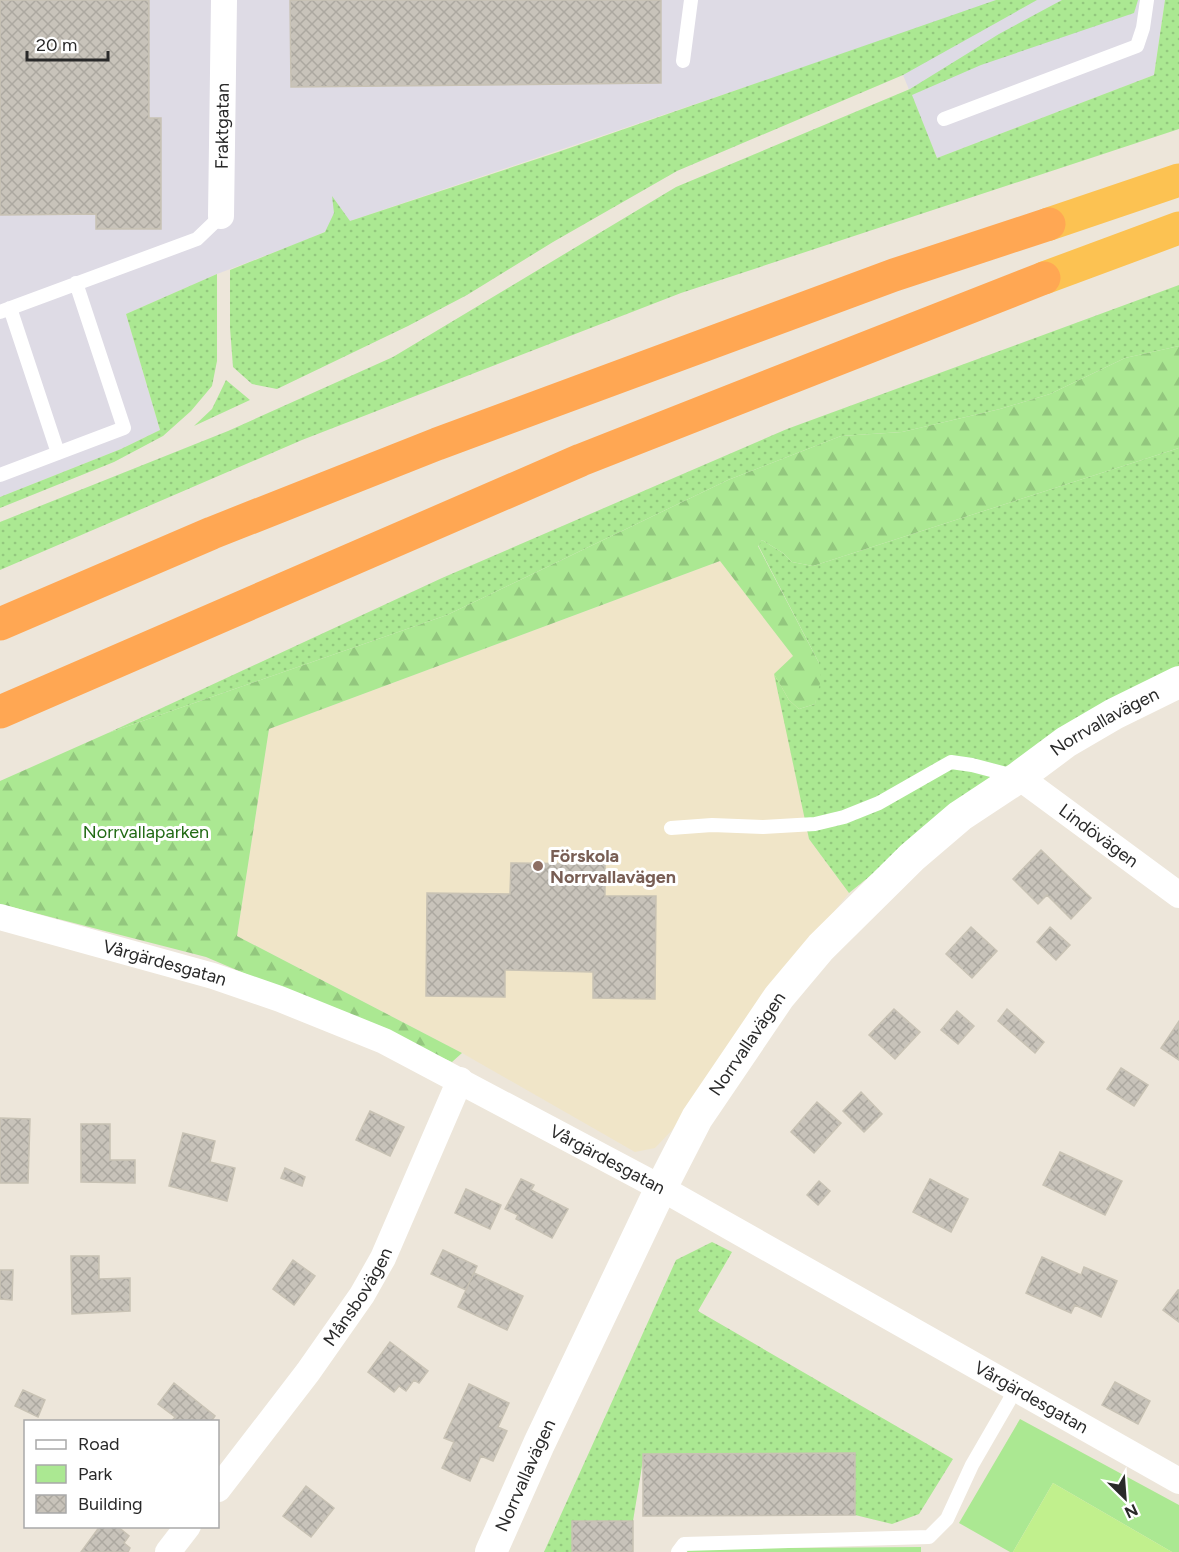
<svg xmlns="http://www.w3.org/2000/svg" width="1179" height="1552" font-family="Figtree,sans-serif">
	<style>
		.industrial { fill: #dedbe5 }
		.education { fill: #f0e5c8 }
		.grass { fill: url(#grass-dots) }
		.forest { fill: url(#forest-firs) }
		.park { fill: #abe892 }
		.pitch { fill: #c1f08d }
		.building { fill: url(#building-cross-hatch); stroke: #c8c2b4; stroke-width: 1.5 }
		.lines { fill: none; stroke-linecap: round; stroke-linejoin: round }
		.service { stroke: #fff; stroke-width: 14 }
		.minor { stroke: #fff; stroke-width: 26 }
		.tertiary { stroke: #fff; stroke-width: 32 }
		.trunk { stroke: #fcc252; stroke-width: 33 }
		.motorway { stroke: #ffa753; stroke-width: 33 }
		.education-dot { fill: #8d6e63; stroke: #fff; stroke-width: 2 }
		.labels { text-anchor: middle; stroke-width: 6; stroke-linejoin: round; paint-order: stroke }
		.street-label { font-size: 18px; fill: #292929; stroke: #fff }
		.park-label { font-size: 18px; fill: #226b15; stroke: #fff }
		.education-label { font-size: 18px; font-weight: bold; fill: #785e54; stroke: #fff; text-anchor: start }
	</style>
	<defs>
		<pattern id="grass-dots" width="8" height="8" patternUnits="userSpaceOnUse" patternTransform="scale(1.5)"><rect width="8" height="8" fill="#abe892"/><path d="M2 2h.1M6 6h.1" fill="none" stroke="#93c77e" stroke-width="1.8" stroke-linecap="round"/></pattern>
		<pattern id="forest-firs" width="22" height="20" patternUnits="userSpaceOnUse" patternTransform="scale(1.5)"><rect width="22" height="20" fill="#abe892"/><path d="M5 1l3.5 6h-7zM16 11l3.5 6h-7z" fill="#93c77e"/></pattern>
		<pattern id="building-cross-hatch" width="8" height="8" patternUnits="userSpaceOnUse" patternTransform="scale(1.5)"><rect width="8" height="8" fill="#c8c3ba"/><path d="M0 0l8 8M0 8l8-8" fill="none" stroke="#aca8a0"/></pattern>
	</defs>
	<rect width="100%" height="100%" fill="#ede6da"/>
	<path class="industrial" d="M0 0H1165L1154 75 937 158 903 75 893 37 350 221 301 242 217 274 126 314 160 430 121 449 0 497Z"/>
	<path class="education" d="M720 561 794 657 809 839 849 893 736 1033 676 1126 655 1148 635 1152 462 1053 237 936 269 729Z"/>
	<path class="grass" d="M996 0H1037L903 75 677 171 553 242 467 295 408 326 277 389 252 384 233 367 230 328V270L325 232 334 213 332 196 350 221 558 152Z
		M1062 0H1138L1134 13 981 65 912 95 937 158 1154 75 1165 0H1179V129L681 293 302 440 0 570V522L228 431 393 357 676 187 910 89 999 34Z
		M217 274V361L212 386 191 411 163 436 114 462 0 508V497L121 449 160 430 126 314Z
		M1179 285V346L1125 358 1050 394 1000 409 902 432 841 436 728 480 447 615 108 733 442 578 787 429Z
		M226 380 250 400 194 426 212 409Z
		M1179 448V667L974 792 849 893 809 839 774 674 789 700 799 709 815 704 819 663 758 545 762 540 783 553 792 562 813 566Z
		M712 1242 732 1252 698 1311 953 1459 919 1514 892 1524 855 1515V1453L644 1454 633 1521H572V1552H544L676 1260Z"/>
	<path class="forest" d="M1179 346V448L813 566 792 562 783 553 762 540 758 546 819 663 821 679 815 704 799 709 789 700 774 674 793 656 720 561 269 729 237 936 462 1053 452 1062 206 957 0 904V781L108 733 447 615 728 480 841 436 902 432 1000 409 1050 394 1125 358Z"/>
	<path class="park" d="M1020 1419 1179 1505V1552H1172L1053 1483 1013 1552H1010L959 1523Z
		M921 1547V1552H684L687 1549Z"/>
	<path class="pitch" d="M1053 1483 1172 1552H1013Z"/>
	<path class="building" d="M0 0H149V118H161V229H96V214L0 215Z
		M290 0H661V83L291 87Z
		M1041 850 1091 898 1071 919 1047 895 1038 904 1013 879Z
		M511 863 605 864V896H656L655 999 593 998V972L505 970V997L426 996 427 893 510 894Z
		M971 927 997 951 972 978 946 954Z
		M1050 927 1070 945 1056 960 1037 942Z
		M894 1009 920 1032 895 1059 869 1035Z
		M1007 1009 1044 1042 1035 1053 998 1021Z
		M957 1011 974 1026 958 1044 941 1030Z
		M1179 1021V1060L1161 1048Z
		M1121 1068 1148 1085 1134 1106 1107 1089Z
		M861 1092 882 1114 864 1132 843 1111Z
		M817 1102 841 1123 814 1153 791 1132Z
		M370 1111 404 1127 390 1156 356 1140Z
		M0 1118 30 1119 28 1183H0Z
		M81 1124H110V1160H135V1183L81 1182Z
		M183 1133 215 1141 210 1162 235 1168 227 1201 169 1186Z
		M1060 1152 1122 1181 1105 1215 1043 1185Z
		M285 1168 305 1177 302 1186 281 1178Z
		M521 1179 534 1185 531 1190 568 1209 552 1238 516 1219 518 1215 505 1209Z
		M930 1179 968 1199 951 1232 913 1212Z
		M819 1181 830 1191 818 1205 807 1195Z
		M466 1189 501 1205 490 1229 455 1213Z
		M443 1250 477 1266 466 1290 431 1274Z
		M71 1256H99V1279L130 1278V1311L72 1314Z
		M1042 1257 1081 1275 1084 1267 1117 1281 1101 1317 1075 1305 1071 1313 1026 1293Z
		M293 1260 315 1276 294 1305 273 1289Z
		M0 1270H13L12 1300 0 1299Z
		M474 1273 523 1296 507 1330 458 1307Z
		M1178 1290H1179V1322L1163 1310Z
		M390 1342 428 1371 419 1383 414 1380 406 1391 399 1386 394 1392 368 1372Z
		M1115 1382 1150 1401 1138 1424 1102 1405Z
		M174 1383 215 1416 211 1422H171L175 1417 158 1404Z
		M469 1384 509 1403 498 1427 507 1431 493 1461 481 1456 470 1481 442 1468 454 1442 444 1438Z
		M23 1390 45 1400 38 1417 15 1406Z
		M855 1453V1515L643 1516V1454Z
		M306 1486 334 1508 311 1537 283 1516Z
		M572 1521H633V1552H572Z
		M100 1526H117L129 1536 124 1543 130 1548 128 1552H81Z"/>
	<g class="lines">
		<path class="service" d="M683 61 691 0
			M944 119 1137 46 1143 28 1147 0
			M10 308 58 453
			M0 312 197 239 221 216
			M0 475 124 428 76 283
			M671 828 712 825 763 827 815 824 844 817 879 803 951 762 972 765 1014 776
			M678 1552 684 1544 929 1537 947 1519 972 1465 1009 1401 1014 1388"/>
		<g class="minor">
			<path id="s1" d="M221 216 224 0"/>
			<path id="s2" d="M1019 777 1179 895"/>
			<path id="s3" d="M0 917 213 976 280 999 384 1041 661 1188 1179 1481"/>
			<path id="s4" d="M218 1489 308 1372 362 1295 383 1258 460 1080"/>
			<path d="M168 1552 188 1526"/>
		</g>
		<path class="tertiary" id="s5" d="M491 1552 539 1444 661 1188 697 1118 779 997 821 947 912 857 960 816 1019 777 1066 742 1114 714 1179 682"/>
		<path class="trunk" d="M1049 224 1179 180
			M1044 278 1179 228"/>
		<path class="motorway" d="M0 624 212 533 437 444 894 275 1049 224
			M0 712 581 460 1044 278"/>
	</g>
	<circle class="education-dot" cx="538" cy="866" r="6"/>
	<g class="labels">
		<g class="street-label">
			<text dy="6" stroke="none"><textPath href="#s1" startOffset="90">Fraktgatan</textPath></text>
			<text dy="6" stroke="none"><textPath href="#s5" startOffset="1056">Norrvallavägen</textPath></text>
			<text dy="6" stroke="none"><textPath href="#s2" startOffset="99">Lindövägen</textPath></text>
			<text dy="6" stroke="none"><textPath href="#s3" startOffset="171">Vårgärdesgatan</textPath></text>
			<text dy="6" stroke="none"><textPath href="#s5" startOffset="570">Norrvallavägen</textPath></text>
			<text dy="6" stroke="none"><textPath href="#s3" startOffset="657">Vårgärdesgatan</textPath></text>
			<text dy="6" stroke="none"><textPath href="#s4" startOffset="238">Månsbovägen</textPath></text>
			<text dy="6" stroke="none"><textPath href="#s3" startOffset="1143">Vårgärdesgatan</textPath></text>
			<text dy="6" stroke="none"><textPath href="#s5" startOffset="84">Norrvallavägen</textPath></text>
		</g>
		<g class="park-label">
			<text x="146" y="838">Norrvallaparken</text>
		</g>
		<g class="education-label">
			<text x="550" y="862">Förskola<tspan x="550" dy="21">Norrvallavägen</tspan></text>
		</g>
	</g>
	<rect x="24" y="1420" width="195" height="108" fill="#ffffff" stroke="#a9a9a9" stroke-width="1.5"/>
	<rect x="36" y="1440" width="30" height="9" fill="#ffffff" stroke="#a9a9a9" stroke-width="1.5"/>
	<text x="78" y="1450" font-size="18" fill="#292929">Road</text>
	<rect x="36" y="1465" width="30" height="18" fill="#abe892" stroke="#a9a9a9" stroke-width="1.5"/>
	<text x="78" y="1480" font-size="18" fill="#292929">Park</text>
	<rect x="36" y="1495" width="30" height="18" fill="url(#building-cross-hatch)" stroke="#a9a9a9" stroke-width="1.5"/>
	<text x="78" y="1510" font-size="18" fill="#292929">Building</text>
	<g transform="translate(1125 1498) rotate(155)" stroke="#ffffff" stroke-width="4.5" paint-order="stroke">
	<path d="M0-4.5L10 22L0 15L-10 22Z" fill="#292929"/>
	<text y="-9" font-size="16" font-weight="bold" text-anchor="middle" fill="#292929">N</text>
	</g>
	<path d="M27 51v9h81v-9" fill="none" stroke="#292929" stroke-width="3"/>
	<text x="36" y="51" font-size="18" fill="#292929" stroke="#ffffff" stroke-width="4.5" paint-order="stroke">20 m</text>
</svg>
